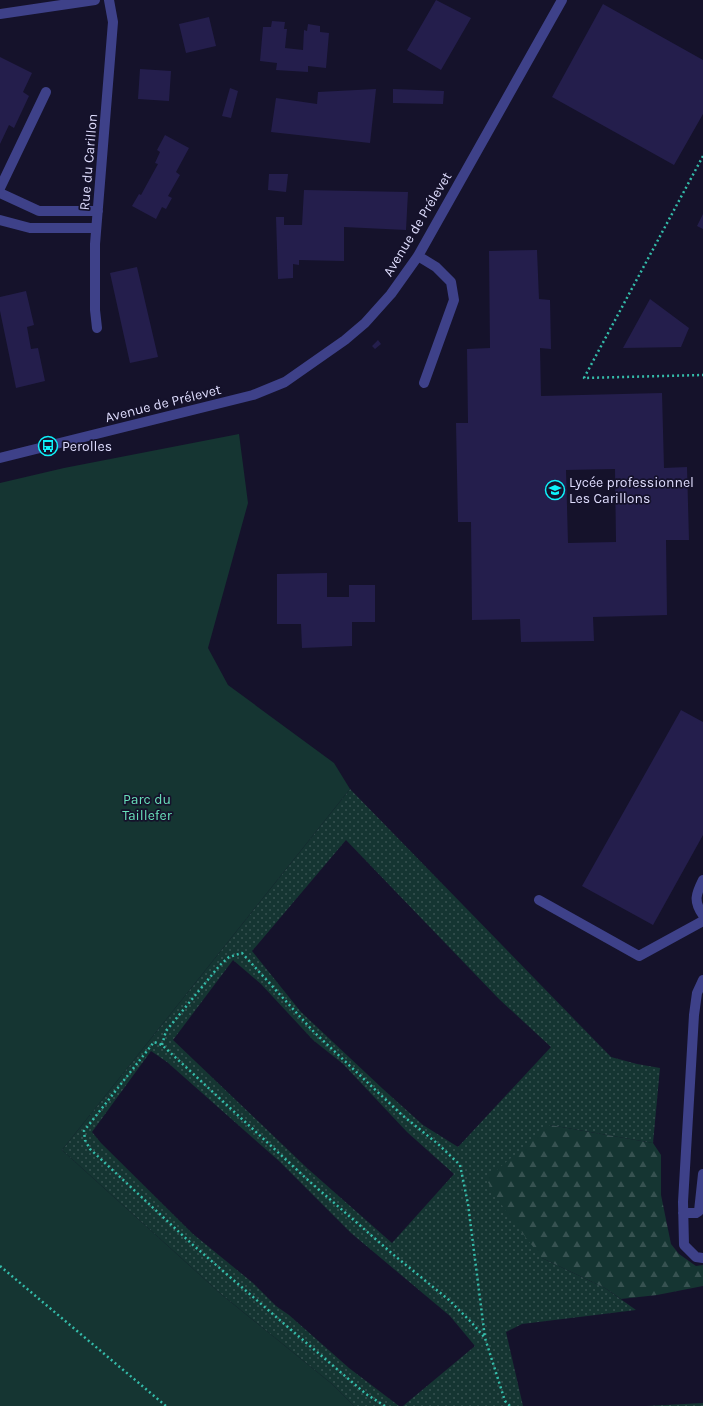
<svg xmlns="http://www.w3.org/2000/svg" width="703" height="1406" font-family="Karla,sans-serif">
	<style>
		.grass { fill: url(#grass-dots); fill-rule: evenodd }
		.forest { fill: url(#forest-firs) }
		.green { fill: #153532 }
		.building { fill: #241e4c; fill-rule: evenodd }
		.lines { fill: none; stroke-linecap: round; stroke-linejoin: round }
		.path { stroke: #34bcaa; stroke-width: 2.5; stroke-dasharray: 2 3; stroke-linecap: butt }
		.minor { stroke: #3e4189; stroke-width: 10 }
		.labels { text-anchor: middle; stroke-width: 3.5; stroke-linejoin: round; paint-order: stroke }
		.street-label { font-size: 14px; fill: #dfddfe; stroke: #15122b }
		.poi-label { font-size: 14px; fill: #dfddfe; stroke: #15122b; text-anchor: start }
		.park-label { font-size: 14px; fill: #69dfb9; stroke: #15122b }
	</style>
	<defs>
		<pattern id="grass-dots" width="8" height="8" patternUnits="userSpaceOnUse"><rect width="8" height="8" fill="#153532"/><path d="M2 2h.1M6 6h.1" fill="none" stroke="#375251" stroke-width="1.8" stroke-linecap="round"/></pattern>
		<pattern id="forest-firs" width="22" height="20" patternUnits="userSpaceOnUse"><rect width="22" height="20" fill="#153532"/><path d="M5 1l3.5 6h-7zM16 11l3.5 6h-7z" fill="#375251"/></pattern>
	</defs>
	<rect width="100%" height="100%" fill="#15122b"/>
	<path class="grass" d="M350 789 611 1057 637 1064 660 1068 653 1143 550 1125 542 1258 605 1288 636 1310 522 1324 506 1332 523 1406H403L475 1346 450 1316 351 1233 279 1161 167 1062 151 1051 92 1132 101 1143 193 1234 253 1283 276 1306 289 1315 349 1368 399 1406H354L332 1384 221 1294 62 1150ZM346 840 499 999 551 1047 458 1147 423 1125 383 1089 301 1012 252 951ZM233 960 261 984 313 1040 343 1064 407 1132 454 1174 392 1243 307 1168 173 1040Z
		M703 1403V1406H646Z"/>
	<path class="forest" d="M550 1125 653 1143 661 1155V1195L671 1244 679 1254 696 1266 703 1265V1286L657 1295 621 1299 605 1288 542 1258 508 1215 486 1179Z"/>
	<path class="green" d="M239 434 248 503 208 648 228 685 334 763 350 789 62 1150 221 1294 332 1384 354 1406H0V483L64 468Z"/>
	<path class="building" d="M436 0 471 18 441 70 407 50Z
		M603 4 703 60V114L674 165 552 97Z
		M209 17 216 46 186 53 179 24Z
		M272 21 285 22 284 29H287L285 48 303 50 304 30 307 31 308 24 320 26V32L329 33 326 68 308 66V72L276 70 277 63 260 61 263 27H271Z
		M0 57 32 73 23 92 29 96 14 128 9 125 0 144Z
		M140 69 171 71 169 101 138 99Z
		M230 88 238 91 231 118 222 116Z
		M376 89 370 143 271 132 276 98 317 104 318 92Z
		M393 89 444 91 443 104 393 103Z
		M165 135 189 148 176 172 180 175 168 196 172 198 166 209 162 207 156 219 132 206 139 194 141 195 158 164 155 163 160 152 157 150Z
		M269 174H288L286 192 268 190Z
		M304 190 408 192 406 230 344 227V261L299 260V265L293 264V278L278 279 276 217H284V225H302Z
		M703 214V229L697 226Z
		M537 250 539 299 550 300 551 349 540 348 541 396 662 393 664 468 687 467 689 540H666L667 615 593 617 594 641 521 642 520 619 472 620 471 522H458L456 423H468L467 349 490 348 489 251ZM615 469 616 542 568 543 566 470Z
		M137 267 158 357 130 363 110 273Z
		M26 291 34 325 27 327 31 349 38 348 45 381 16 388 0 311V297Z
		M650 299 689 328 681 347 623 348Z
		M378 340 381 344 375 349 372 346Z
		M327 573V597H349V585H375V622H352V646L302 648 301 624H277V574Z
		M681 710 703 722V835L653 925 582 886Z"/>
	<g class="lines">
		<path class="path" d="M703 156 584 378 703 375
			M162 1045 166 1031 220 965 229 957 242 953 314 1032 402 1115 438 1144 460 1165 468 1204 485 1338
			M0 1266 166 1406
			M385 1406 366 1394 282 1322 193 1245 90 1149 85 1140 84 1131 154 1042 162 1045 309 1181 395 1256 449 1300 472 1323 485 1338 505 1401 510 1406"/>
		<path class="minor" d="M0 14 95 0
			M0 188 46 92
			M0 193 39 211H98
			M0 220 30 228H96
			M418 256 436 267 451 282 454 300 424 383
			M97 328 95 310V244L113 22 109 0
			M0 458 253 395 285 382 345 340 365 323 391 294 418 256 562 0
			M703 880C696 894 693 901 703 915
			M539 900 639 956 703 921
			M703 980 697 993 694 1015 683 1202 684 1245 696 1257 703 1258
			M683 1213H696L699 1211 703 1174"/>
	</g>
	<defs>
		<symbol id="bus-ring" viewBox="-11 -11 22 22"><circle r="9.5" fill="#15122b" stroke="#0ef2fa" stroke-width="1.5"/><path d="M-5-6H5V4H4V6H2V4H-2V6H-4V4H-5ZM-3.5-4V0h7V-4ZM-3.5 1.2v1.5H-2V1.2ZM2 1.2v1.5H3.5V1.2Z" fill="#0ef2fa"/></symbol>
		<symbol id="school-ring" viewBox="-11 -11 22 22"><circle r="9.5" fill="#15122b" stroke="#0ef2fa" stroke-width="1.5"/><path d="M0-5L7-2L0 1L-7-2ZM-4 1L0 2.5L4 1V4Q0 6-4 4Z" fill="#0ef2fa"/></symbol>
	</defs>
	<g fill-rule="evenodd">
		<use href="#bus-ring" x="37" y="435" width="22" height="22"/>
		<use href="#school-ring" x="544" y="479" width="22" height="22"/>
	</g>
	<g class="labels">
		<g class="street-label">
			<text transform="translate(88 162) rotate(-85)" y="5">Rue du Carillon</text>
			<text transform="translate(417 224) rotate(-59)" y="5">Avenue de Prélevet</text>
			<text transform="translate(163 403) rotate(-14)" y="5">Avenue de Prélevet</text>
		</g>
		<g class="poi-label">
			<text x="62" y="451">Perolles</text>
			<text x="569" y="487">Lycée professionnel<tspan x="569" dy="16">Les Carillons</tspan></text>
		</g>
		<g class="park-label">
			<text x="147" y="804">Parc du<tspan x="147" dy="16">Taillefer</tspan></text>
		</g>
	</g>
</svg>
